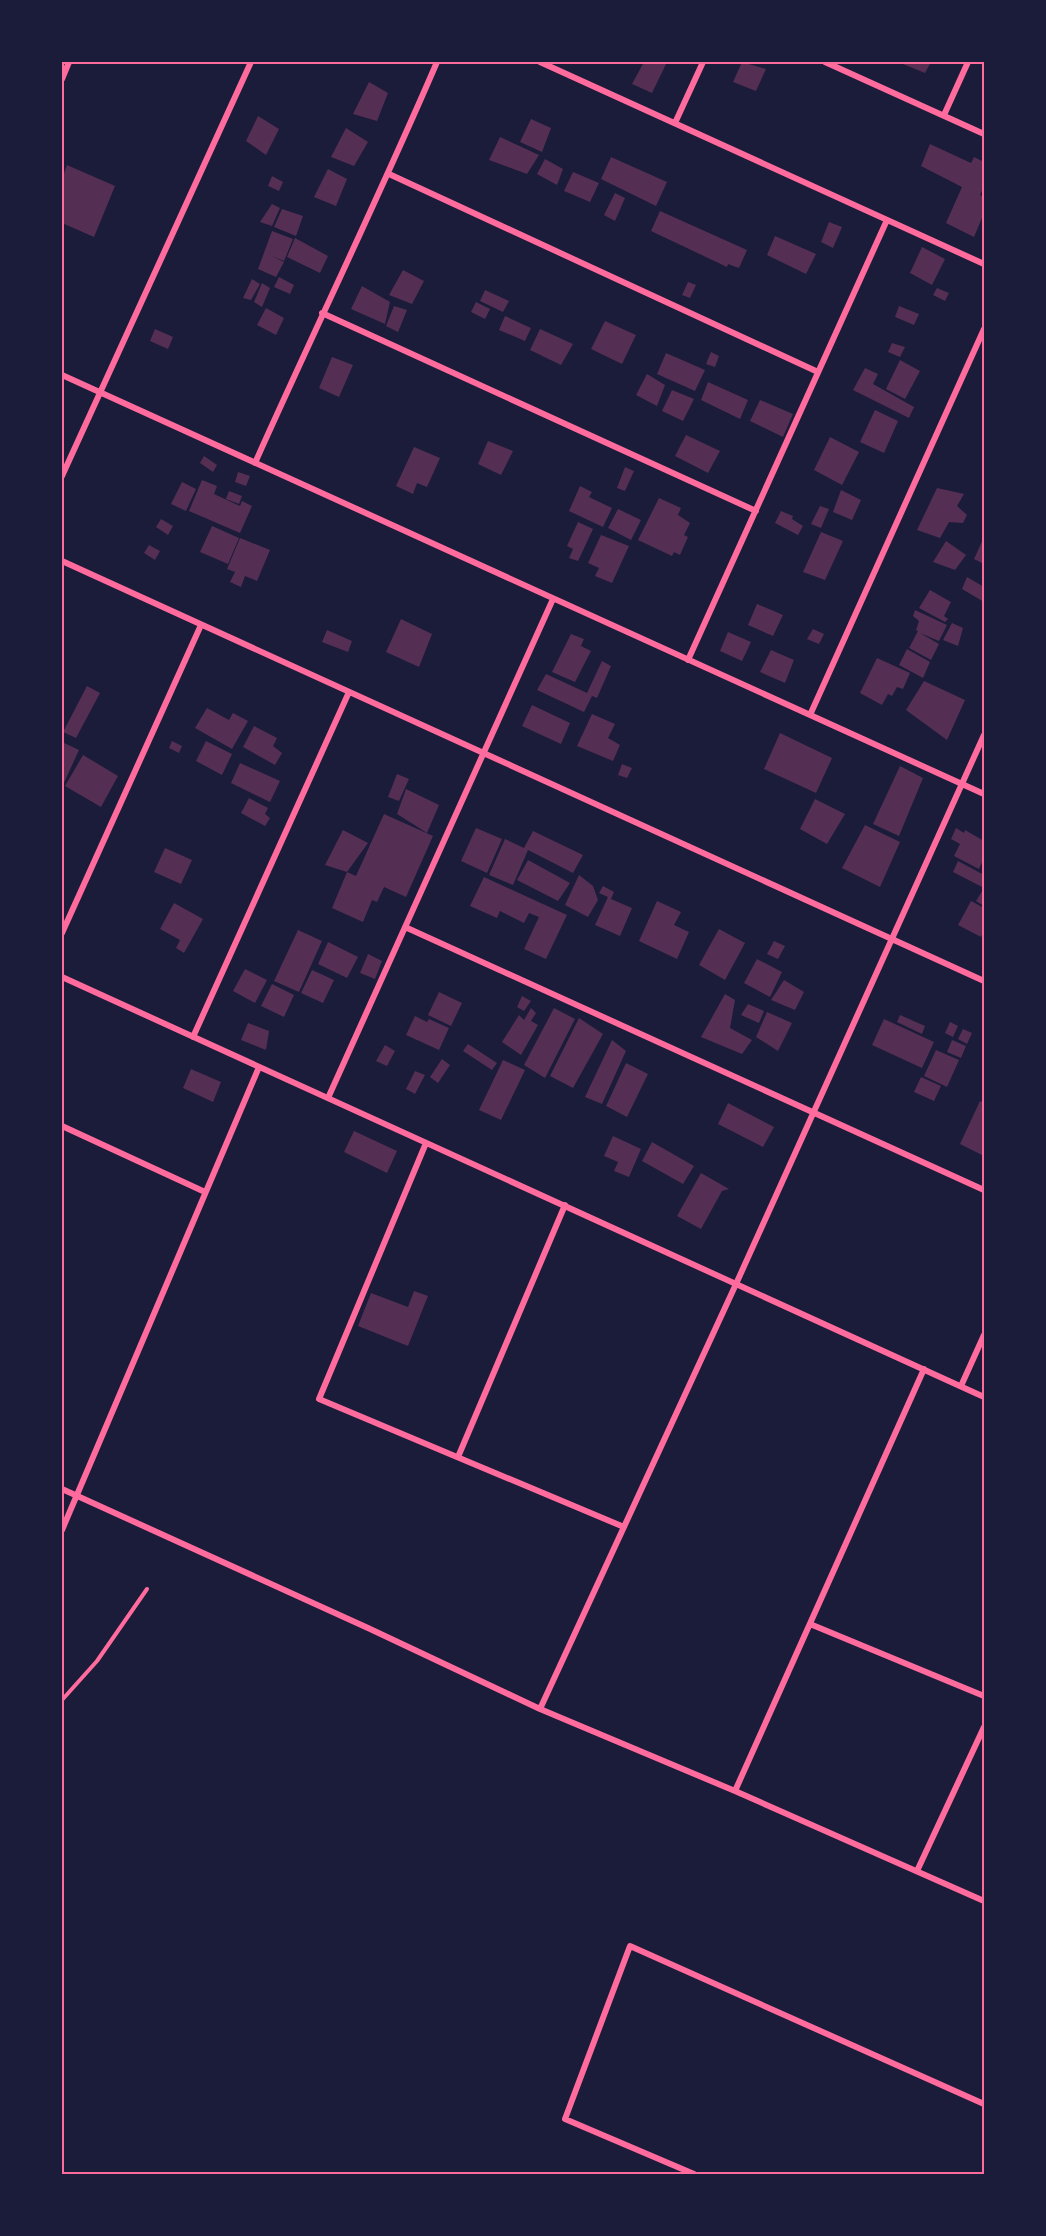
<svg xmlns="http://www.w3.org/2000/svg" width="1046" height="2236" font-family="Mulish,sans-serif">
	<style>
		.building { fill: #542f53 }
		.lines { fill: none; stroke-linecap: round; stroke-linejoin: round }
		.path { stroke: #ff6b9d; stroke-width: 4 }
		.minor { stroke: #ff6b9d; stroke-width: 6 }
		.neatline { fill: none; stroke: #ff6b9d; stroke-width: 2 }
	</style>
	<rect width="100%" height="100%" fill="#1b1b3a"/>
	<path class="building" d="M644 62H667L652 93 632 84Z
		M742 62 766 69 756 91 733 82Z
		M898 62H931L925 73Z
		M369 82 388 93 377 121 353 114Z
		M258 116 279 129 266 155 246 141Z
		M531 119 551 128 542 152 520 142Z
		M346 128 368 142 354 166 331 157Z
		M500 137 539 155 527 174 489 160Z
		M930 144 971 163 974 157 984 162V186L980 195 984 197V213L974 237 946 223 962 187 921 166Z
		M611 157 667 182 656 206 601 179Z
		M545 159 563 169 557 185 537 174Z
		M67 165 115 186 94 237 62 223V179Z
		M328 169 347 179 336 206 314 197Z
		M573 172 599 183 590 202 564 191Z
		M272 176 283 182 279 191 268 186Z
		M615 193 625 198 615 221 604 215Z
		M272 204 280 208 272 226 260 222Z
		M282 209 303 216 296 236 274 227Z
		M660 211 747 250 739 268 728 264 727 267 651 231Z
		M829 222 842 227 833 248 821 242Z
		M272 231 293 239 284 261 272 256 284 262 276 277 258 269Z
		M775 236 816 254 806 274 767 255Z
		M295 238 328 256 320 273 287 257Z
		M922 247 945 259 932 285 910 273Z
		M403 270 424 281 412 304 389 295Z
		M279 277 294 285 290 294 274 287Z
		M252 279 260 284 251 300 243 298Z
		M688 282 696 285 690 298 682 295Z
		M262 283 270 288 262 307 254 302Z
		M362 286 390 302 385 324 351 309Z
		M937 288 949 293 945 301 933 295Z
		M485 290 509 301 503 312 480 301Z
		M476 302 490 309 485 319 471 312Z
		M394 306 407 310 398 332 386 326Z
		M899 306 919 314 914 325 895 317Z
		M266 308 284 318 276 335 257 325Z
		M505 316 531 328 525 341 499 330Z
		M605 321 636 335 622 364 591 349Z
		M155 329 173 337 168 349 150 341Z
		M540 329 573 344 561 365 530 350Z
		M892 343 905 347 900 357 888 352Z
		M711 352 719 356 715 367 706 364Z
		M666 353 705 370 695 391 657 374Z
		M332 357 353 365 339 397 319 388Z
		M900 360 920 371 905 399 886 389Z
		M865 368 878 374 873 384 914 407 909 418 853 390Z
		M647 374 665 385 657 406 636 395Z
		M708 382 748 400 740 419 701 400Z
		M672 390 694 399 683 421 662 411Z
		M760 400 793 414 783 437 750 421Z
		M875 410 898 421 884 453 860 442Z
		M686 435 720 451 708 473 675 456Z
		M830 437 859 452 842 485 814 470Z
		M488 441 513 451 501 475 478 464Z
		M414 447 440 458 427 487 417 483 413 494 396 486Z
		M204 456 217 465 213 472 200 463Z
		M625 467 634 471 625 491 617 488Z
		M238 472 250 476 246 486 235 482Z
		M202 480 217 486 214 494 240 506 242 501 252 506 240 533 189 511Z
		M182 482 196 489 186 511 171 504Z
		M580 486 592 492 589 497 612 508 603 527 569 511Z
		M937 488 964 494 957 506 967 515 963 523 949 522 940 538 917 530Z
		M841 490 861 500 852 520 833 512Z
		M229 491 242 496 239 504 226 499Z
		M659 498 681 508 678 515 690 523 684 535 688 537 680 555 674 552 672 556 638 540Z
		M820 506 829 509 821 528 811 524Z
		M618 509 641 520 631 540 608 528Z
		M781 511 793 516 792 519 803 526 798 535 775 523Z
		M161 519 173 526 168 535 156 527Z
		M578 522 593 529 578 561 569 558 573 549 567 546Z
		M212 526 239 538 228 564 200 552Z
		M821 532 843 541 825 580 803 572Z
		M601 535 629 546 612 583 595 576 599 568 588 563Z
		M984 537V564L974 559Z
		M240 538 270 550 257 581 245 576 241 587 230 582 235 572 227 569Z
		M946 541 966 555 955 570 933 562Z
		M149 545 160 551 155 560 144 553Z
		M967 577 984 587V602L962 589Z
		M930 590 951 602 944 616 948 619 945 622 919 608Z
		M757 604 783 615 773 636 748 625Z
		M915 610 947 625 939 641 920 633 939 644 931 660 909 648 918 631 916 630 919 621 913 616Z
		M401 619 432 634 419 667 386 652Z
		M952 623 963 628 958 646 943 640Z
		M813 629 824 634 819 644 807 639Z
		M327 630 352 641 348 652 322 642Z
		M728 632 751 642 742 661 720 651Z
		M571 634 584 639 581 646 591 651 575 682 552 672Z
		M907 649 930 662 923 678 899 665Z
		M771 650 794 660 785 683 760 672Z
		M877 658 910 673 903 689 897 687 892 696 888 694 882 705 860 693Z
		M602 661 611 666 597 698 592 696 584 712 537 690 546 674 587 693Z
		M924 681 965 700 947 740 906 710Z
		M87 686 100 693 76 738 63 732Z
		M532 705 570 723 561 744 522 726Z
		M207 708 229 720 233 713 248 721 232 749 195 728Z
		M592 714 615 724 608 738 620 745 613 761 577 746Z
		M254 726 277 738 273 746 282 753 275 765 243 747Z
		M780 733 832 758 816 793 764 769Z
		M172 741 182 746 179 753 169 748Z
		M206 741 232 754 222 775 196 761Z
		M62 742 79 750 62 787Z
		M83 755 118 776 101 807 65 786Z
		M240 763 280 781 270 802 231 783Z
		M622 764 632 768 627 778 618 775Z
		M900 766 923 778 899 836 873 824Z
		M397 774 409 779 399 801 388 797Z
		M406 789 439 805 427 833 397 814Z
		M249 798 268 808 265 814 270 818 265 826 241 813Z
		M815 799 845 814 827 844 800 829Z
		M384 814 433 836 406 897 384 887 377 902 372 900 363 922 332 908 347 872 356 876Z
		M865 825 900 842 880 887 842 868Z
		M476 828 502 839 487 873 461 861Z
		M956 828 964 833 965 830 984 841V858L979 869 954 856 960 844 951 839Z
		M343 830 368 843 347 872 325 865Z
		M533 831 583 855 573 873 528 850 513 885 489 875 505 839 524 848Z
		M165 848 192 860 181 884 154 872Z
		M528 860 570 883 558 901 517 880Z
		M958 861 984 875V906L976 901 984 888 953 872Z
		M579 875 593 886 598 900 588 917 565 905Z
		M484 877 567 915 546 959 524 949 539 917 529 913 524 923 500 911 497 918 470 906Z
		M603 886 614 892 611 899 632 908 620 936 595 925 608 897 599 893Z
		M657 901 681 912 674 925 689 932 677 959 639 941Z
		M971 901 984 908V930L981 937 958 925Z
		M174 903 203 919 184 953 176 948 180 940 160 929Z
		M719 929 745 943 725 980 699 965Z
		M298 930 322 941 299 992 274 981Z
		M774 941 785 946 778 959 767 954Z
		M328 942 358 957 347 978 318 964Z
		M368 954 382 961 375 979 360 973Z
		M757 959 782 972 770 997 744 983Z
		M245 969 267 980 255 1003 233 991Z
		M312 970 334 980 323 1003 301 993Z
		M784 980 804 992 795 1010 771 1000Z
		M272 984 294 995 284 1017 261 1006Z
		M439 992 462 1003 451 1026 428 1015Z
		M725 994 735 1000 730 1028 752 1040 742 1054 701 1037Z
		M522 996 531 1001 524 1011 517 1007Z
		M748 1004 764 1011 759 1023 741 1015Z
		M531 1008 536 1013 531 1021 538 1025 521 1055 502 1042 519 1015 524 1020Z
		M554 1008 575 1019 545 1078 524 1065Z
		M767 1012 792 1023 778 1051 756 1037Z
		M900 1015 925 1026 922 1034 897 1022Z
		M415 1016 427 1022 429 1019 449 1028 439 1050 406 1035Z
		M579 1018 603 1034 573 1088 550 1076Z
		M884 1019 934 1042 922 1068 872 1045Z
		M950 1022 958 1026 953 1037 945 1033Z
		M248 1023 269 1031 266 1050 241 1040Z
		M963 1029 972 1033 967 1044 958 1039Z
		M612 1040 626 1051 602 1104 585 1097Z
		M952 1040 966 1046 961 1058 947 1052Z
		M468 1044 497 1063 492 1070 463 1051Z
		M385 1045 395 1051 387 1066 376 1061Z
		M936 1050 959 1060 947 1087 924 1076Z
		M442 1059 450 1065 438 1083 430 1077Z
		M503 1060 525 1070 501 1120 479 1110Z
		M626 1063 648 1074 627 1117 606 1106Z
		M191 1069 221 1082 213 1102 183 1088Z
		M415 1071 425 1075 415 1094 406 1089Z
		M921 1077 941 1086 934 1101 914 1092Z
		M980 1101 984 1103V1156L960 1144Z
		M728 1103 774 1127 763 1147 718 1124Z
		M354 1131 397 1151 387 1173 344 1152Z
		M613 1136 641 1149 629 1177 614 1171 618 1162 604 1156Z
		M652 1142 694 1166 683 1184 642 1161Z
		M701 1173 729 1189 722 1191 701 1229 677 1216Z
		M414 1291 428 1296 408 1346 358 1326 371 1293 408 1307Z"/>
	<g class="lines">
		<path class="path" d="M62 1700 97 1661 147 1589"/>
		<path class="minor" d="M540 62 984 264
			M825 62 984 134
			M62 79 69 62
			M944 115 968 62
			M675 123 703 62
			M389 174 818 372
			M322 313 756 511
			M62 375 984 794
			M255 463C315 329 379 197 437 62
			M62 476 251 62
			M62 561 984 981
			M688 660 887 220
			M810 715 984 329
			M405 927 984 1190
			M62 933 201 625
			M62 977 984 1397
			M193 1037 349 692
			M328 1098 553 599
			M62 1126 205 1192
			M426 1143 319 1399 624 1527
			M961 1386 984 1335
			M458 1457 565 1205
			M62 1489 368 1628 540 1709 735 1791 984 1901
			M62 1530 259 1067
			M810 1624 984 1696
			M540 1709 736 1284 984 735
			M735 1791 924 1369
			M917 1871 984 1727
			M694 2174 565 2119 630 1946 984 2104"/>
	</g>
	<rect width="1046" height="2236" fill="none" stroke="#1b1b3a" stroke-width="126"/>
	<rect x="63" y="63" width="920" height="2110" class="neatline"/>
</svg>
